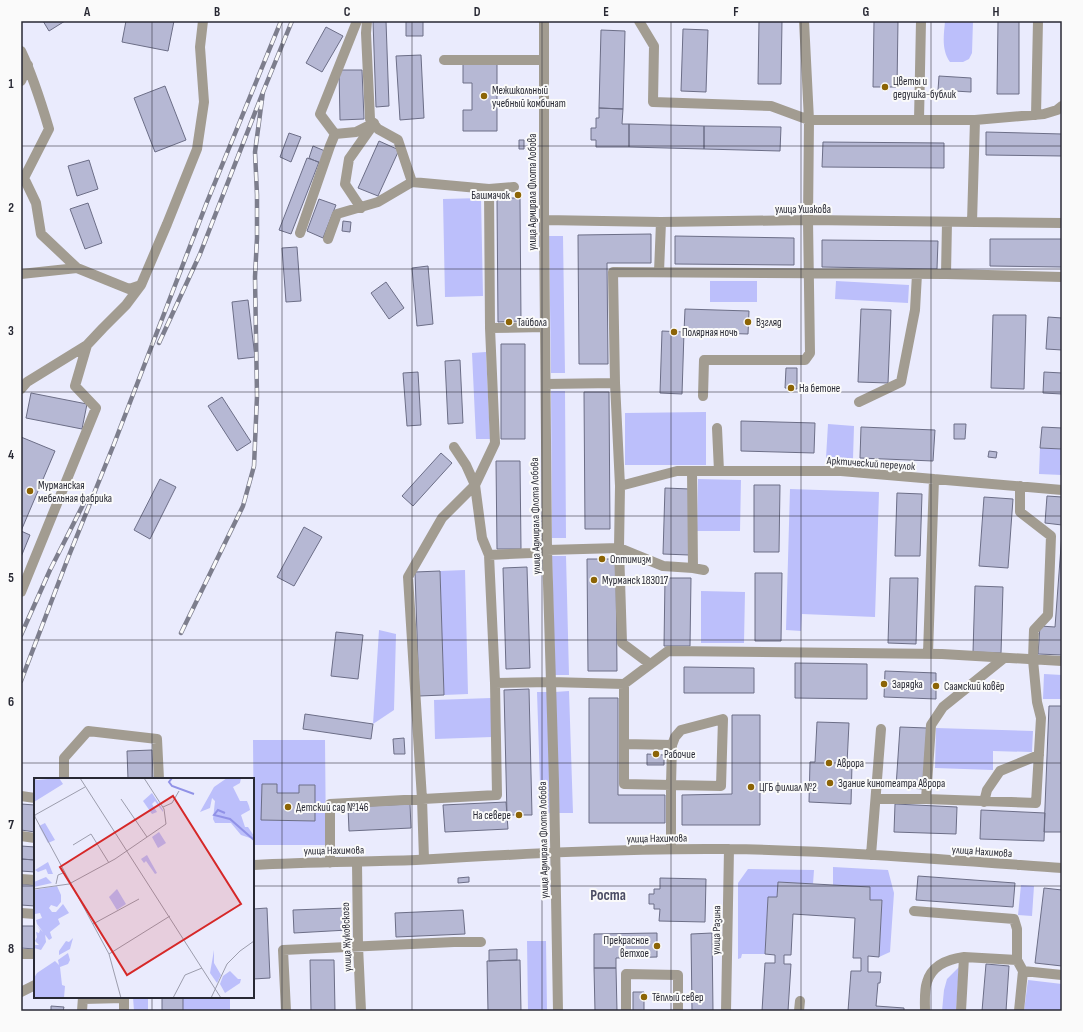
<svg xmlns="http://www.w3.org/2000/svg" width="1083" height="1032" font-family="'Sofia Sans Condensed',sans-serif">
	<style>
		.green { fill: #bcbffb; fill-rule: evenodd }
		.building { fill: #b6b8d4; stroke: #6c6e87 }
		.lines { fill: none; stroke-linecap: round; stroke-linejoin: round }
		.minor { stroke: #a29c91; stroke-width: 10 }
		.rail-casing { stroke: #7d7e8d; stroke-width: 4.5 }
		.rail { stroke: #fafafa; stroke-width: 3; stroke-dasharray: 9; stroke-linecap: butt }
		.grid { fill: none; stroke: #282934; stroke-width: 1; stroke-opacity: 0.55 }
		.poi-dot { fill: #8c6405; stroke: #fafafa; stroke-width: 1.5 }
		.labels { text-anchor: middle; stroke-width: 4; stroke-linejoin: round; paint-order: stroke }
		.poi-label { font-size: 11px; fill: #282934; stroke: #fafafa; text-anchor: start }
		.street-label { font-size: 11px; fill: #282934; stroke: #fafafa }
		.district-label { font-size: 15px; font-weight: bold; fill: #4b4c64; stroke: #fafafa }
		.inset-river { fill: none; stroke: #9192e7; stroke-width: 2 }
		.inset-road { fill: none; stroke: #9c9dad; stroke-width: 1 }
		.view { fill: #d62828; fill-opacity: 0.15; stroke: #d62828; stroke-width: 2 }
		.inset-edge { fill: none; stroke: #282934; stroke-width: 2 }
		.neatline { fill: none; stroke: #282934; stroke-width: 1.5 }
		.grid-label { font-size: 13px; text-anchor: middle; font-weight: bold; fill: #282934 }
	</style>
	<rect width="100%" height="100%" fill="#eaebfd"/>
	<path class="green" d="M945 21H973L972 53 969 59 963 62H950C941 49 944 35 945 21Z
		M481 198 483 296 445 297 443 199Z
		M549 236H563L565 373H551Z
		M710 281H757V302H710Z
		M836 281 909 285 908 303 835 299Z
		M486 352 490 439H476L472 353Z
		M551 391H565L566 538H552Z
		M706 412V465H625V413Z
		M828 424 854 426 853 459 826 458Z
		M1040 448 1062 449V475L1039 474Z
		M698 479 741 480 740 531H697Z
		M790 489 879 492 875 617 802 614 801 631 786 630Z
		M552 556H566L569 675H555Z
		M465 570 468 694 444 695 440 571Z
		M701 591 745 592 744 643H701Z
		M379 630 396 634 394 710 373 724Z
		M1044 674 1062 675V699H1043Z
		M569 691 573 813H559L555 692Z
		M537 692H547L551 813 541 814Z
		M491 698 492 737 435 739 434 700Z
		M936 728 1033 731 1032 752 993 751V770L935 768Z
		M253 740H325L326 845H254ZM262 784H277V793H299V785H315V821L262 820Z
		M833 867 888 870 894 893 890 952 879 957 882 900H870V887L833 885Z
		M748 869 814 870 813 884 778 882 777 897H768L765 954H742L741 958 738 959V883Z
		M1021 885 1034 886 1032 916 1018 915Z
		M527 941H546L547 1011H528Z
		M959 967 956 1011H942L944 990 947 979Z
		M1028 980 1062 984V1011H1024Z
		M133 997H148V1011H134Z
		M183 997H230V1011H183Z"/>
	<path class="building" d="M43 21H65L49 31Z
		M126 21H174L168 51 122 42Z
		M373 21H386L389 106 376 107Z
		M406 21H423V36H406Z
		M759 21H782L781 84H758Z
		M874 21H898L897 87H873Z
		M998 21H1019V94H997Z
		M326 27 343 36 322 72 306 63Z
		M683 29 708 30 706 92 681 91Z
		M601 30 625 31 623 109 599 108Z
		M421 55 424 118 400 120 396 56Z
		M463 64H497V131H463V110H472V83H463Z
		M339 70H362L364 119 340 120Z
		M939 76 971 78V92L938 90Z
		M165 86 186 140 155 152 134 98Z
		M599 108 623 109 622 124H629V147H596V140H591V128H596V118H599Z
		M629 124 704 126V149L629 147Z
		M704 126 781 127 780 151 704 149Z
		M986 132 1062 134V156L986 155Z
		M289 133 301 137 291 162 280 157Z
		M519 140H524V149H519Z
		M379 141 399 150 378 196 358 188Z
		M823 142 944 143V168L822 167Z
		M313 146 325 151 320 163 309 158Z
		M307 158 319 162 291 234 279 230Z
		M89 160 98 189 77 196 68 166Z
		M497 198H520L521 321 498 322Z
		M319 199 336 205 323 238 307 231Z
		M88 203 102 243 85 249 70 209Z
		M343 221 351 222 350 232 342 231Z
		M651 234V263H607L608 364H579L578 235Z
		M675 236 794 238V265L675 264Z
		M990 239H1062V267L990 266Z
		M822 240 938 241 937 269 822 267Z
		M297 247 301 301 286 302 282 248Z
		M428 266 433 324 417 326 412 268Z
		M386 282 404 308 389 319 371 293Z
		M248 300 255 357 238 359 232 302Z
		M685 309 749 311 748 334 684 332Z
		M861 309 891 310 888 383 858 382Z
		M993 315H1026L1024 389 991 388Z
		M1048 317 1062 318V350L1046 349Z
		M662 331 684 332 682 394 660 393Z
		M501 344H525V439H501Z
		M460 360 463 423 448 424 445 361Z
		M786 368H797V389L785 388Z
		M418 372 421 425 407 426 403 373Z
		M1044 372 1062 373V394L1043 393Z
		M584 392H609L610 529H585Z
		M31 393 87 404 82 429 26 418Z
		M222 397 251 442 237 451 208 406Z
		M741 421 815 423 814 453 741 451Z
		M954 424H966L965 439H954Z
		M861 427 935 430 933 461 860 458Z
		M1042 427 1062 428V449L1040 448Z
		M21 437 55 451 21 531 30 535 21 557Z
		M989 451 997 452 996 458 988 457Z
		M441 453 452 463 413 506 402 496Z
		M496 461H520L521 549H497Z
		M160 479 176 487 150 539 134 530Z
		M754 485H780L779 552H754Z
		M665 488 690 489 689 555 663 554Z
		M897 493 922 494 920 556H895Z
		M1047 496 1062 497V525L1045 523Z
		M984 497 1013 499 1008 568 979 566Z
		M304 527 322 537 294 586 277 577Z
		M1062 533V655L1038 654 1040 626 1055 627Z
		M587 559H616L617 671H588Z
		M527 567 530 668 506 669 503 568Z
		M440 571 444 695 419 696 415 572Z
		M755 573H782L781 641H755Z
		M665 578H691L690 646H664Z
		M890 578H918L916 644 888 643Z
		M975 586 1003 587 1001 653 973 652Z
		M336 632 363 635 358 679 331 676Z
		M795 663 867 664V699L795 698Z
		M684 667 754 668V693H684Z
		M885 671 936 673V699L884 697Z
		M529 689 532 815H507L504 690Z
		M589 698H618V795H665V823H589Z
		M1049 706H1062V832H1044Z
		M305 714 373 724 371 739 303 729Z
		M732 715H760V825H682V795L732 794Z
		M817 722 849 723 847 764H852L851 804 809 802 810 762H815Z
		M900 727 927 728 923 789 896 787Z
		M404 738 405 754H394L393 739Z
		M152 750 153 779H128L127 751Z
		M647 754 664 755V765H647Z
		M262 784H277V793H299V785H315V821L261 820Z
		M506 802 508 829 445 832 443 805Z
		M21 804 35 805V832L21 830Z
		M410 804 411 828 349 831 348 807Z
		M895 804 957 807 956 834 894 832Z
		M981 810 1045 813 1044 841 980 839Z
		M21 846 35 847V860L21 859Z
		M21 859 35 860V872L21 871Z
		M918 876 1015 883 1013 907 916 900Z
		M469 877V882L458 883V878Z
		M660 878 706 879 705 922 659 921 660 909H654V904H649V894H654V889H660Z
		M778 882 870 887V900H882L879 957 868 956V972H881L880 983H878L876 1006 904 1008V1011H848L851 971H861V958H853L855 918 793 914 791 955H784V964H791L788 1011H762L765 963H775V955L765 954 768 897H777Z
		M21 884 35 885V906L21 905Z
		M1044 888 1062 890V966L1035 963Z
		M267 908 270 978 253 979V909Z
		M347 908 348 930 294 933 293 910Z
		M463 910 465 934 396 937 395 913Z
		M21 926H35V949L21 948Z
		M657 933V957L616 958V968H594V934Z
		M712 933 713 1011H692L691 934Z
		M517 949V960L489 961V950Z
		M310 960H334L335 1011H311Z
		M520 960 521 1011H488L487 961Z
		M986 964 1009 966 1006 1011H982Z
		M594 968H616L617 1011H595Z
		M633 992H644V1011H633Z
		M162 997H183V1011H162Z
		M51 1006 64 1007 63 1011H51Z"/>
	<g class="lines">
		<path class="minor" d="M367 21 366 33 370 119 378 129 398 140 412 182
			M544 21V220L547 550 554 782 558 1011
			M639 21 654 46 653 102 771 106 809 120 808 220 810 353 805 360H704L703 396
			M804 21 809 120H975L1044 114 1057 110 1062 106
			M21 51C33 76 41 102 49 129L24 178
			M444 60H543
			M21 81 28 65
			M1036 115 1038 21
			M919 120 921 21
			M335 134 320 114 357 21
			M21 175 24 178 36 203 41 234 77 268
			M514 187 489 189 490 328 545 327
			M361 208 345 184 349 159 373 125
			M544 220 661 222 808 220 1062 223
			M972 222 975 120
			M300 233 330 146 335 134 356 132 374 123
			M328 239 337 214 378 202 412 182 489 189
			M659 272 661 222
			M21 274 77 268 129 289 141 285 167 224 197 149 204 102 200 47 203 21
			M946 274 947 222
			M546 384 615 383
			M21 389 27 382 87 345 103 328 126 305 141 285
			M859 402 901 382 915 310 917 274
			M717 428 719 471
			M692 471 693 568
			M620 486 615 383 613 272 946 274 1062 277
			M489 555 531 553 547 550 619 548 620 486 677 471H841L1062 490
			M21 592 96 408 75 386 87 345
			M928 653 934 479
			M650 664 622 643 619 548 663 566 693 568 704 570
			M495 683 551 682 624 684 668 651 942 654 1062 661
			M624 684V784L671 785V849
			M723 719 721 786 671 785 672 745 675 737 681 730Z
			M624 744 672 745
			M64 779V758L88 731 157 739 159 779
			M21 796 35 798
			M876 799H926L1036 803 1041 718 1037 702 1033 660 1034 630 1048 615 1051 536 1020 512V486
			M926 799 931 725 943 707 1004 658
			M984 802 987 790 1000 771 1039 755
			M21 836 35 838
			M871 855 881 729
			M424 859 422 799 408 577 442 518 475 485 466 465 454 447
			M357 862 358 946 361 1011
			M330 863V804L497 795 495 683 489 555 482 538 475 485 495 443 490 328
			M253 865C307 862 361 862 416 860 520 854 624 848 729 849 840 851 951 860 1062 868
			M21 879 35 880
			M914 911 1014 919 1017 929V960
			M21 913 35 914
			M21 954H35
			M21 992 35 985
			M124 997V1011
			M83 999 124 998
			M82 1011 83 997
			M286 1011 283 950 454 942H481
			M626 1011V974L678 975V1011
			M726 1011 729 849
			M799 1011 800 1001
			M925 1011C925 1002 924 991 927 982 932 965 948 959 964 957L1017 960 1023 971
			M961 1011 964 957
			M1019 1011 1023 971 1062 975"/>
		<defs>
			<path id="rail" d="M159 343 200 254 263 92 292 21
				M181 633 243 506 254 466 257 396 255 277 257 238V195L255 152 263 92
				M21 635 50 570 87 497
				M21 681 68 558 114 444 207 202 281 21"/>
		</defs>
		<use href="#rail" class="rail-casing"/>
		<use href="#rail" class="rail"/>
	</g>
	<path class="grid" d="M152 21V779M282 21V1011M412 21V1011M542 21V1011M671 21V1011M801 21V1011M931 21V1011M21 146H1062M21 269H1062M21 392H1062M21 516H1062M21 640H1062M21 763H1062M21 886H35M253 886H1062M152 997V1011"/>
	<g class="poi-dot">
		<circle cx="885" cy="87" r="4"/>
		<circle cx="484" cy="96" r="4"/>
		<circle cx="518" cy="195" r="4"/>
		<circle cx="509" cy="322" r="4"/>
		<circle cx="748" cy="322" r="4"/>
		<circle cx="674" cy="332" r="4"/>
		<circle cx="791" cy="388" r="4"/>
		<circle cx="30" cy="491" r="4"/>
		<circle cx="602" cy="559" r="4"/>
		<circle cx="594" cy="580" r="4"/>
		<circle cx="884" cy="684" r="4"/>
		<circle cx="936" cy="686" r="4"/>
		<circle cx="656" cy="754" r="4"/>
		<circle cx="829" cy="763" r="4"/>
		<circle cx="830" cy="783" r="4"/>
		<circle cx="751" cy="787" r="4"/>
		<circle cx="288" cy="807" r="4"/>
		<circle cx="519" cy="815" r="4"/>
		<circle cx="657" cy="946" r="4"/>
		<circle cx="644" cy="997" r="4"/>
	</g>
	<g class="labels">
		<g class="poi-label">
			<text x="893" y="85">Цветы и<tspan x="893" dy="13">дедушка-бублик</tspan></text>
			<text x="492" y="94">Межшкольный<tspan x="492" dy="13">учебный комбинат</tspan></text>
			<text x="510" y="199" text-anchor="end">Башмачок</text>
			<text x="517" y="326">Тайбола</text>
			<text x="756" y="326">Взгляд</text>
			<text x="682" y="336">Полярная ночь</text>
			<text x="799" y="392">На бетоне</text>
			<text x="38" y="489">Мурманская<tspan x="38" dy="13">мебельная фабрика</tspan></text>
			<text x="610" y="563">Оптимизм</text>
			<text x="602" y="584">Мурманск 183017</text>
			<text x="892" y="688">Зарядка</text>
			<text x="944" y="690">Саамский ковёр</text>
			<text x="664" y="758">Рабочие</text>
			<text x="837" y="767">Аврора</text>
			<text x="838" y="787">Здание кинотеатра Аврора</text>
			<text x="759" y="791">ЦГБ филиал №2</text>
			<text x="296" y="811">Детский сад №146</text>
			<text x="511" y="819" text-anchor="end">На севере</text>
			<text x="649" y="944" text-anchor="end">Прекрасное<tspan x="649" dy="13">ветхое</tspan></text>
			<text x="652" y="1001">Тёплый север</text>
		</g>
		<g class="street-label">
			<text transform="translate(532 192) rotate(-90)" y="4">улица Адмирала Флота Лобова</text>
			<text x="803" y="213">улица Ушакова</text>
			<text transform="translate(871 463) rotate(4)" y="4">Арктический переулок</text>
			<text transform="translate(535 516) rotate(-91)" y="4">улица Адмирала Флота Лобова</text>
			<text transform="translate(657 838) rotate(-1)" y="4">улица Нахимова</text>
			<text transform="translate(543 840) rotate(-91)" y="4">улица Адмирала Флота Лобова</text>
			<text transform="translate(334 850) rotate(-1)" y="4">улица Нахимова</text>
			<text transform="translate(982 851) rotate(4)" y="4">улица Нахимова</text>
			<text transform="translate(716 930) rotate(-89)" y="4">улица Разина</text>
			<text transform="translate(346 937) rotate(-92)" y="4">улица Жуковского</text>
		</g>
		<g class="district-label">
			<text x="608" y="900">Роста</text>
		</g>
	</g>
	<g transform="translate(34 778)">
		<rect width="220" height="220" fill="#eaebfd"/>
		<path d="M0 0 3 2 25 0 29 6 0 24ZM193 0H207L206 5 199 9 206 23H213L215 28 216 32 207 37 211 49H214L220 58 219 61 207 57 197 45H181L179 41 181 23 178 20 176 30 166 34 180 9ZM118 15 129 32V34L121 23 118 26 123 34 118 36 109 23ZM11 45 21 62 14 65 5 48ZM125 54 132 65 124 70 118 59ZM113 77 123 95 121 96 112 83 110 85 107 81ZM14 84 19 96H14L12 91 4 94 1 92ZM12 99 18 105 0 109V104ZM23 108 27 117V124L23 129 17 127 15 130 18 134H22L29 126 35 135 24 141 26 146 16 154 18 160 15 162 3 146 2 142 8 140 6 135 1 136 0 144V112ZM83 111 92 126 83 132 75 119ZM3 148 11 156 12 164 7 172 0 170V167H5L1 163 3 159 2 154 5 155 6 152ZM39 160 36 171 25 177V173L32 163 35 164ZM180 172V185L187 197 183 205 176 195ZM34 175 36 182 34 186 26 189 28 207 31 208 30 220H0V200L3 195 21 183 25 187 24 182ZM196 193 204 201H207L206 205 191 215 186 206 189 198Z" fill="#bcbffb"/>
		<path class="inset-river" d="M138 0 135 4 138 8 160 16M191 35 184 32 180 37 196 41 220 62"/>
		<path class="inset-road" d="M46 0 187 220M51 9 1 37V39L75 176 87 220M87 21 113 59M129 29 138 25 145 13M39 67 57 56 75 85M22 106 24 97 29 95M0 111 35 106 81 81 132 46 130 31 110 0M59 146 105 121M75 176 136 138M139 220 151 197 168 190M177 220 193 186 206 173 220 163"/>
		<path class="view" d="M139 18 207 126 93 197 26 89Z"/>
		<rect width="220" height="220" class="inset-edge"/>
	</g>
	<rect width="1083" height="1032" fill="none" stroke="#fafafa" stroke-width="44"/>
	<rect x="22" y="22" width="1039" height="988" class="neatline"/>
	<g class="grid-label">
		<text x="87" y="16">A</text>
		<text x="217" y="16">B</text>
		<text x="347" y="16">C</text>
		<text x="477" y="16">D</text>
		<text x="606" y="16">E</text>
		<text x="736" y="16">F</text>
		<text x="866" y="16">G</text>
		<text x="996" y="16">H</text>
		<text x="11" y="88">1</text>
		<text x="11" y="212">2</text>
		<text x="11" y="335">3</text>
		<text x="11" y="459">4</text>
		<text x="11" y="582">5</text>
		<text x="11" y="706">6</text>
		<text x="11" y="829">7</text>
		<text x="11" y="953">8</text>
	</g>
</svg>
